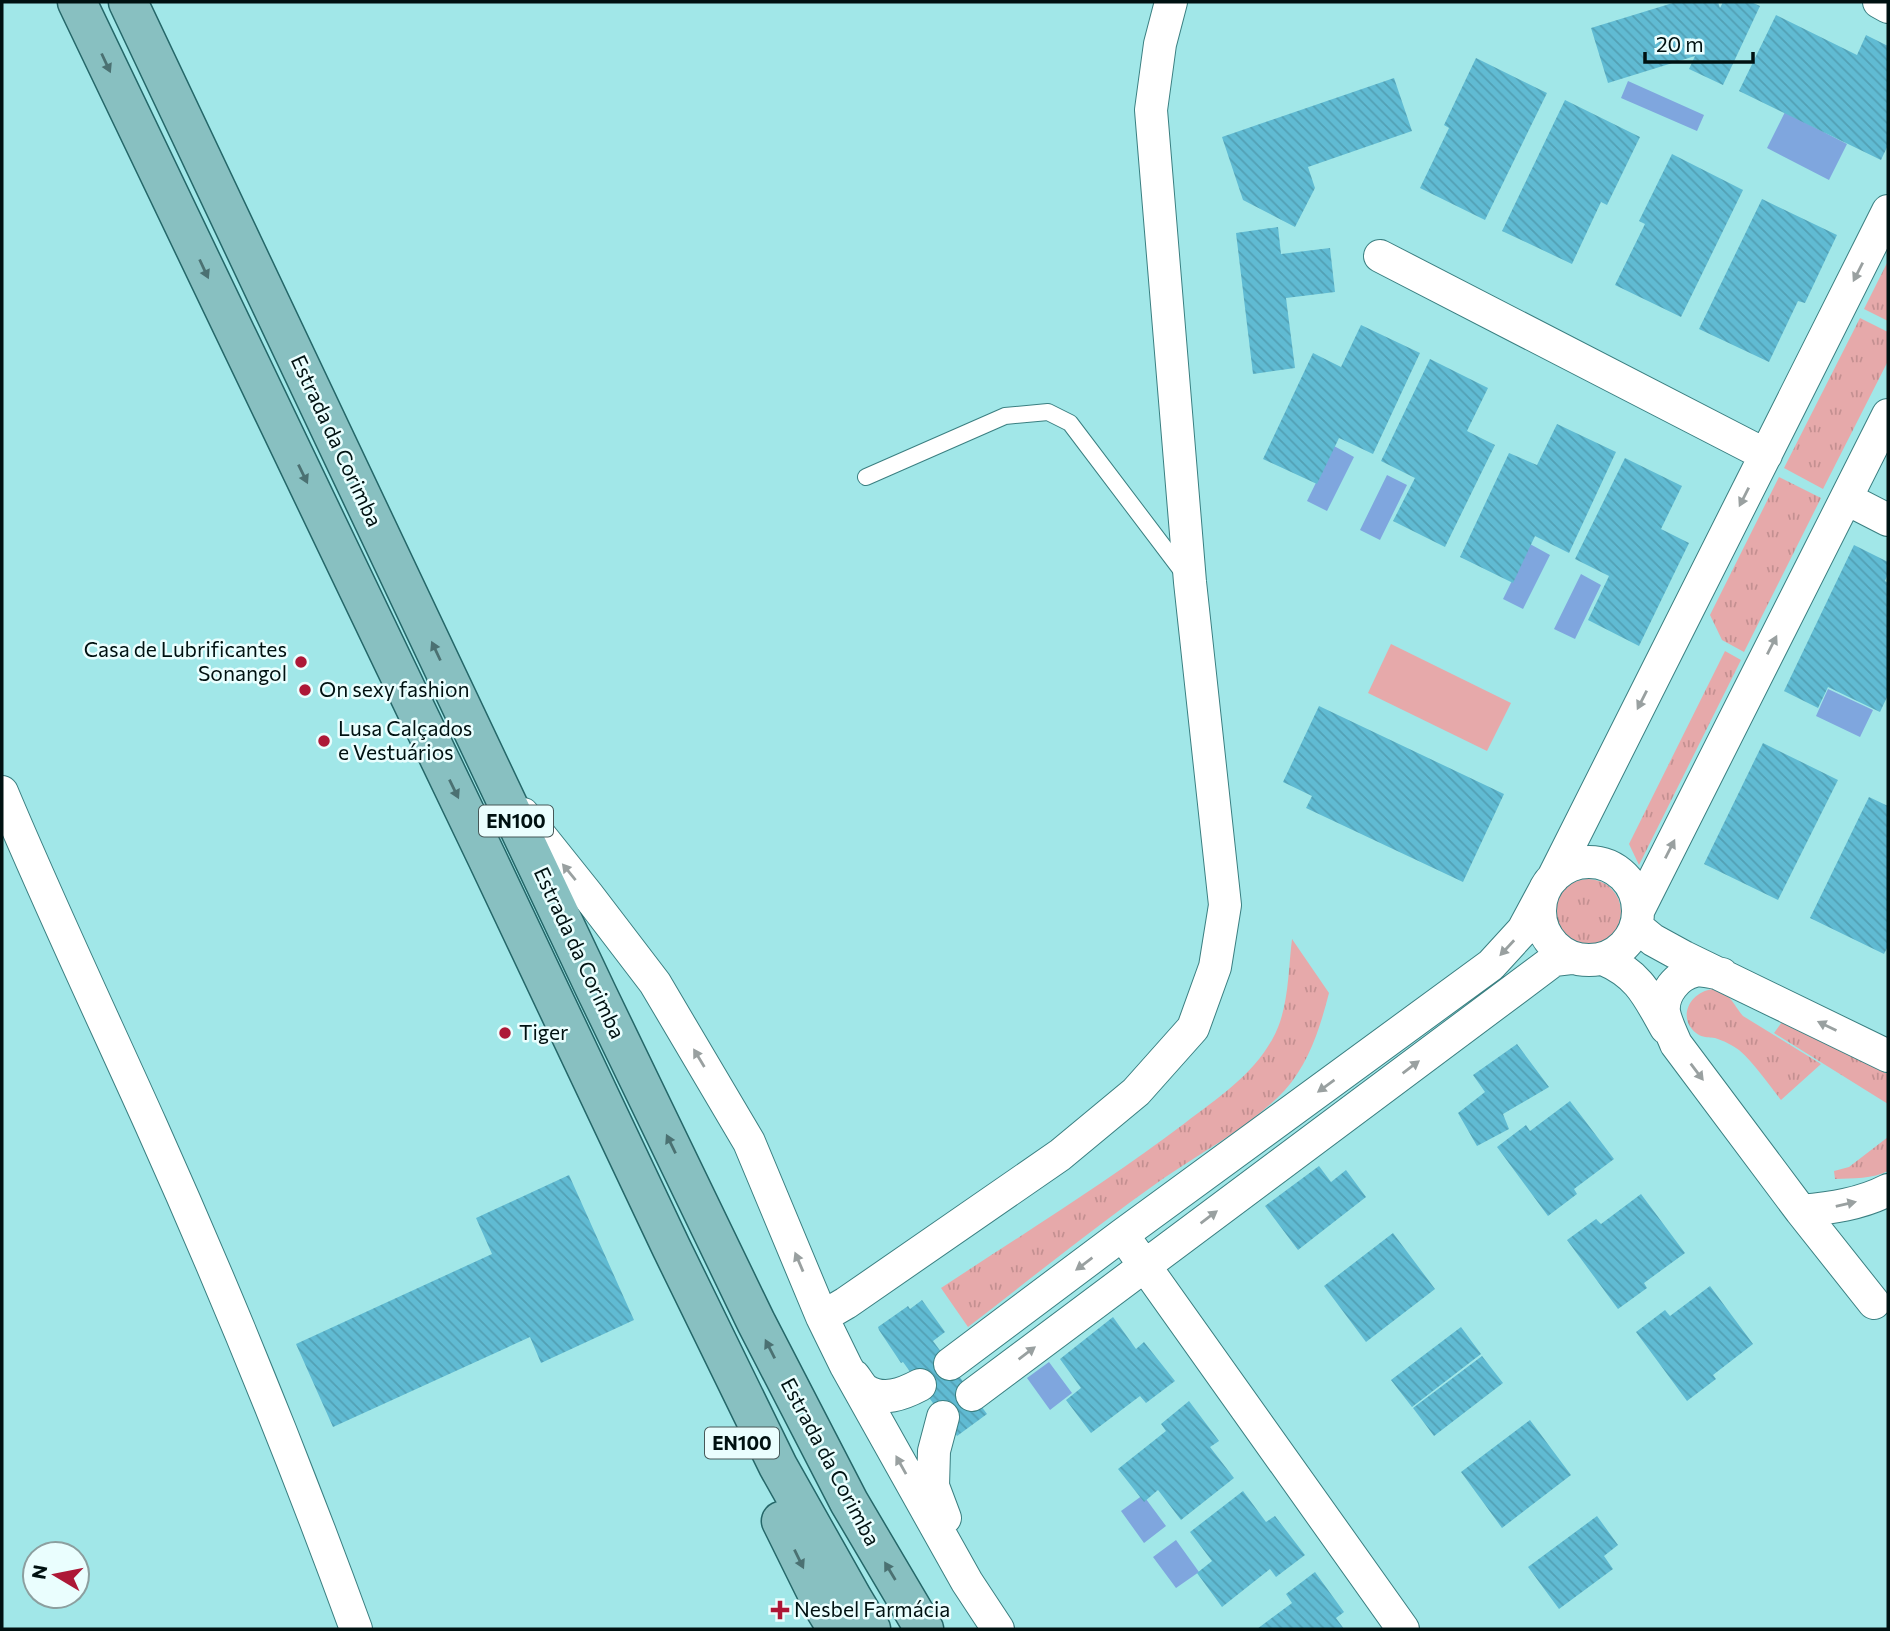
<svg xmlns="http://www.w3.org/2000/svg" width="1890" height="1631" font-family="Commissioner,sans-serif">
	<style>
		.grass { fill: url(#grass-tufts) }
		.pitch { fill: #e6a9aa }
		.water { fill: #7fa6de }
		.building { fill: url(#building-back-hatch) }
		.lines { fill: none; stroke-linecap: round; stroke-linejoin: round }
		.lane-casing { stroke: #3a7f81; stroke-width: 18 }
		.street-casing { stroke: #3a7f81; stroke-width: 34 }
		.primary-casing { stroke: #256769; stroke-width: 41 }
		.lane { stroke: #fff; stroke-width: 16 }
		.street { stroke: #fff; stroke-width: 32 }
		.primary { stroke: #88c0c1; stroke-width: 38 }
		.oneway { fill: #4b7172 }
		.oneway2 { fill: #99a0a0 }
		.poi-dot { fill: #ad1837; stroke: #eafefe; stroke-width: 2.5 }
		.labels { text-anchor: middle; stroke-width: 5; stroke-linejoin: round; paint-order: stroke }
		.shield { fill: #eafefe; stroke: #465858; stroke-width: 2 }
		.shield-label { font-size: 19px; font-weight: bold; fill: #011 }
		.street-label { font-size: 21px; fill: #011; stroke: #eafefe }
		.poi-label { font-size: 21px; fill: #011; stroke: #eafefe; text-anchor: start }
	</style>
	<defs>
		<pattern id="grass-tufts" width="24" height="20" patternUnits="userSpaceOnUse" patternTransform="scale(1.75)"><rect width="24" height="20" fill="#e6a9aa"/><path d="M3 7l-1-3M5 7V3M7 7l1-3M15 17l-1-3M17 17v-4M19 17l1-3" fill="none" stroke="#c49091"/></pattern>
		<pattern id="building-back-hatch" width="6" height="6" patternUnits="userSpaceOnUse" patternTransform="scale(1.75)"><rect width="6" height="6" fill="#60bbd3"/><path d="M-1 5l2 2M0 0l6 6M5-1l2 2" fill="none" stroke="#52a0b4"/></pattern>
	</defs>
	<rect width="100%" height="100%" fill="#a1e7e8"/>
	<path class="grass" d="M1888 261V321L1864 309Z
		M1860 318 1888 332V361L1823 489 1784 468Z
		M1779 477 1821 498 1744 652 1722 640 1710 615Z
		M1725 651 1741 660 1639 865 1629 844Z
		M1555 912a33 33 0 1 1 66 0a33 33 0 1 1-66 0Z
		M1292 939 1329 993C1320 1028 1309 1063 1285 1090 1251 1126 1205 1150 1164 1178 1097 1225 1033 1277 968 1327L941 1288C1023 1234 1107 1182 1185 1123 1218 1098 1253 1075 1273 1038 1289 1009 1288 971 1292 939Z
		M1713 989C1730 992 1733 1004 1743 1016L1821 1064 1781 1100C1769 1085 1754 1063 1739 1050 1734 1046 1722 1040 1715 1038 1709 1037 1705 1038 1699 1035 1676 1021 1688 992 1713 989Z
		M1782 1022 1888 1074V1104L1774 1033Z
		M1888 1137V1171C1873 1179 1853 1178 1835 1179L1834 1171 1849 1167Z"/>
	<path class="pitch" d="M1391 644 1511 703 1487 751 1368 693Z"/>
	<path class="water" d="M1628 81 1704 115 1697 131 1621 98Z
		M1785 112 1847 144 1829 180 1767 148Z
		M1334 446 1354 457 1327 511 1307 501Z
		M1387 475 1407 485 1380 540 1360 530Z
		M1530 544 1550 555 1523 609 1503 599Z
		M1581 574 1601 585 1575 639 1554 629Z
		M1828 689 1873 710 1860 737 1816 716Z
		M1049 1362 1072 1393 1050 1410 1027 1378Z
		M1143 1495 1166 1526 1144 1543 1121 1511Z
		M1176 1540 1199 1572 1176 1588 1153 1557Z"/>
	<path class="building" d="M1676 2H1718L1720 8 1723 2H1751L1760 6 1723 85 1689 69 1695 56 1608 83 1591 28Z
		M1776 15 1857 55 1866 35 1888 46V145L1881 160 1739 91Z
		M1476 58 1547 93 1485 220 1420 188 1449 128 1444 125Z
		M1394 78 1412 131 1308 167 1315 188 1295 227 1243 200 1222 137Z
		M1565 100 1640 137 1607 205 1601 202 1572 264 1502 231Z
		M1672 154 1743 190 1681 317 1615 285 1645 224 1639 221Z
		M1762 199 1837 235 1805 303 1798 301 1769 362 1699 329Z
		M1278 227 1281 254 1330 248 1335 292 1286 298 1295 368 1253 374 1236 233Z
		M1361 325 1420 353 1373 454 1339 438 1317 484 1263 459 1313 353 1341 367Z
		M1430 359 1488 388 1467 431 1495 445 1445 547 1393 521 1415 478 1381 461Z
		M1557 424 1616 452 1569 553 1535 536 1513 583 1460 557 1509 453 1537 465Z
		M1625 458 1682 486 1661 529 1689 543 1639 646 1588 620 1609 576 1575 559Z
		M1854 545 1888 562V574L1885 581 1888 583V695L1880 712 1828 687 1818 708 1784 691Z
		M1319 706 1504 794 1463 882 1306 808 1312 796 1283 782Z
		M1763 743 1838 780 1778 900 1704 864Z
		M1869 797 1888 806V946L1884 954 1810 918Z
		M1517 1044 1549 1087 1503 1114 1509 1129 1477 1146 1458 1113 1485 1092 1473 1075Z
		M1570 1101 1614 1159 1574 1189 1577 1194 1548 1216 1497 1147 1526 1125 1530 1131Z
		M1319 1166 1331 1182 1346 1170 1366 1197 1298 1250 1265 1206Z
		M569 1175 634 1320 541 1363 530 1337 333 1427 296 1344 492 1254 476 1218Z
		M1641 1194 1685 1253 1644 1283 1647 1288 1618 1309 1567 1240 1596 1219 1601 1224Z
		M1393 1233 1435 1289 1366 1342 1324 1286Z
		M1710 1286 1753 1344 1713 1375 1716 1379 1687 1401 1636 1332 1665 1310 1670 1316Z
		M922 1300 945 1332 933 1341 987 1414 957 1436 903 1362 901 1363 879 1330 878 1327 908 1306 910 1309Z
		M1113 1317 1136 1349 1144 1342 1175 1381 1146 1403 1140 1396 1091 1433 1066 1400 1081 1388 1060 1359Z
		M1461 1327 1481 1354 1412 1407 1391 1380Z
		M1482 1356 1503 1383 1434 1436 1413 1408Z
		M1189 1401 1219 1441 1210 1447 1234 1478 1181 1520 1158 1490 1144 1502 1118 1469 1166 1431 1161 1424Z
		M1530 1420 1571 1475 1502 1528 1461 1472Z
		M1243 1491 1266 1522 1275 1516 1305 1555 1276 1577 1270 1569 1222 1607 1197 1573 1212 1561 1190 1532Z
		M1597 1516 1618 1545 1604 1556 1613 1569 1559 1609 1528 1567Z
		M1315 1572 1344 1612 1336 1618 1344 1629H1257L1292 1603 1286 1594Z"/>
	<g class="lines">
		<defs>
			<path id="lane" d="M866 477 1005 416 1048 412 1070 423 1185 575"/>
			<path id="street" d="M1879 2 1888 7
				M1380 256 1766 455
				M1847 499 1888 520
				M2 792C49 904 101 1014 151 1125 225 1290 294 1459 356 1629
				M523 814 587 894 655 983 749 1142 822 1317 846 1366 967 1582 998 1629
				M1540 911a49 49 0 1 1 98 0a49 49 0 1 1-98 0Z
				M1553 878 1888 211
				M1639 909 1888 415
				M1636 926 1653 940 1684 957 1888 1056
				M1603 959C1639 974 1648 996 1666 1028
				M1722 974C1714 973 1703 969 1695 971 1677 975 1662 994 1664 1012 1666 1023 1672 1034 1676 1044L1801 1211 1874 1303
				M1801 1211C1831 1208 1861 1204 1888 1190
				M1132 1248 1403 1629
				M822 1317 846 1303 1060 1155 1136 1092 1193 1028 1215 967 1225 905 1190 582 1151 110 1160 44 1171 2
				M950 1364 1122 1235 1491 965 1523 930 1544 891
				M854 1376C857 1380 861 1387 865 1390 883 1402 903 1394 920 1385
				M972 1395 1554 960 1571 958
				M943 1417 934 1451 933 1486 945 1518"/>
			<path id="primary" d="M77 2 487 858 671 1247 778 1466 853 1599 871 1629
				M128 2 597 993 756 1322 849 1502 924 1629
				M781 1521 823 1606 837 1629"/>
		</defs>
		<use href="#lane" class="lane-casing"/>
		<use href="#street" class="street-casing"/>
		<use href="#primary" class="primary-casing"/>
		<use href="#lane" class="lane"/>
		<use href="#street" class="street"/>
		<use href="#primary" class="primary"/>
	</g>
	<defs><path id="oneway-solid" d="M-6-.8H1V-3.2L6.5 0L1 3.2V.8H-6Z" transform="scale(1.75)"/></defs>
	<g class="oneway">
		<use href="#oneway-solid" transform="translate(106 63) rotate(65)"/>
		<use href="#oneway-solid" transform="translate(204 269) rotate(65)"/>
		<use href="#oneway-solid" transform="translate(303 474) rotate(64)"/>
		<use href="#oneway-solid" transform="translate(436 651) rotate(-115)"/>
		<use href="#oneway-solid" transform="translate(454 789) rotate(64)"/>
		<use href="#oneway-solid" transform="translate(671 1144) rotate(-116)"/>
		<use href="#oneway-solid" transform="translate(770 1349) rotate(-117)"/>
		<use href="#oneway-solid" transform="translate(799 1559) rotate(64)"/>
		<use href="#oneway-solid" transform="translate(890 1571) rotate(-121)"/>
	</g>
	<g class="oneway2">
		<use href="#oneway-solid" transform="translate(1858 272) rotate(117)"/>
		<use href="#oneway-solid" transform="translate(1744 497) rotate(117)"/>
		<use href="#oneway-solid" transform="translate(1772 645) rotate(-63)"/>
		<use href="#oneway-solid" transform="translate(1642 700) rotate(117)"/>
		<use href="#oneway-solid" transform="translate(1670 849) rotate(-63)"/>
		<use href="#oneway-solid" transform="translate(569 872) rotate(-129)"/>
		<use href="#oneway-solid" transform="translate(1507 948) rotate(133)"/>
		<use href="#oneway-solid" transform="translate(1827 1026) rotate(-154)"/>
		<use href="#oneway-solid" transform="translate(699 1058) rotate(-121)"/>
		<use href="#oneway-solid" transform="translate(1411 1067) rotate(-37)"/>
		<use href="#oneway-solid" transform="translate(1697 1072) rotate(53)"/>
		<use href="#oneway-solid" transform="translate(1326 1086) rotate(144)"/>
		<use href="#oneway-solid" transform="translate(1846 1204) rotate(-13)"/>
		<use href="#oneway-solid" transform="translate(1209 1217) rotate(-37)"/>
		<use href="#oneway-solid" transform="translate(799 1262) rotate(-113)"/>
		<use href="#oneway-solid" transform="translate(1084 1264) rotate(143)"/>
		<use href="#oneway-solid" transform="translate(1027 1353) rotate(-37)"/>
		<use href="#oneway-solid" transform="translate(901 1465) rotate(-119)"/>
	</g>
	<g class="poi-dot">
		<circle cx="301" cy="662" r="7"/>
		<circle cx="305" cy="690" r="7"/>
		<circle cx="324" cy="741" r="7"/>
		<circle cx="505" cy="1033" r="7"/>
		<path d="M776.5 1599.5h7v7h7v7h-7v7h-7v-7h-7v-7h7z"/>
	</g>
	<g class="labels">
		<g class="shield">
			<rect x="479" y="805.5" width="74" height="31" rx="5"/>
			<rect x="705" y="1427.5" width="74" height="31" rx="5"/>
		</g>
		<g class="shield-label">
			<text x="516" y="828">EN100</text>
			<text x="742" y="1450">EN100</text>
		</g>
		<g class="street-label">
			<text transform="translate(336 441) rotate(65)" y="7">Estrada da Corimba</text>
			<text transform="translate(579 953) rotate(65)" y="7">Estrada da Corimba</text>
			<text transform="translate(830 1462) rotate(62)" y="7">Estrada da Corimba</text>
		</g>
		<g class="poi-label">
			<text x="287" y="657" text-anchor="end">Casa de Lubrificantes<tspan x="287" dy="24">Sonangol</tspan></text>
			<text x="319" y="697">On sexy fashion</text>
			<text x="338" y="736">Lusa Calçados<tspan x="338" dy="24">e Vestuários</tspan></text>
			<text x="519" y="1040">Tiger</text>
			<text x="794" y="1617">Nesbel Farmácia</text>
		</g>
	</g>
	<rect width="1890" height="1631" fill="none" stroke="#001111" stroke-width="7"/>
	<g transform="translate(56 1575) rotate(280)"><circle r="33" fill="#eafefe" stroke="#8c9f9f" stroke-width="2"/>
	<path d="M0-5L12 26L0 18L-12 26Z" fill="#ad1837"/>
	<text y="-10" font-size="19" font-weight="bold" text-anchor="middle" fill="#001111">N</text>
	</g>
	<path d="M1645 52v10h108v-10" fill="none" stroke="#001111" stroke-width="3.5"/>
	<text x="1656" y="52" font-size="21" fill="#001111" stroke="#eafefe" stroke-width="5" paint-order="stroke">20 m</text>
</svg>
